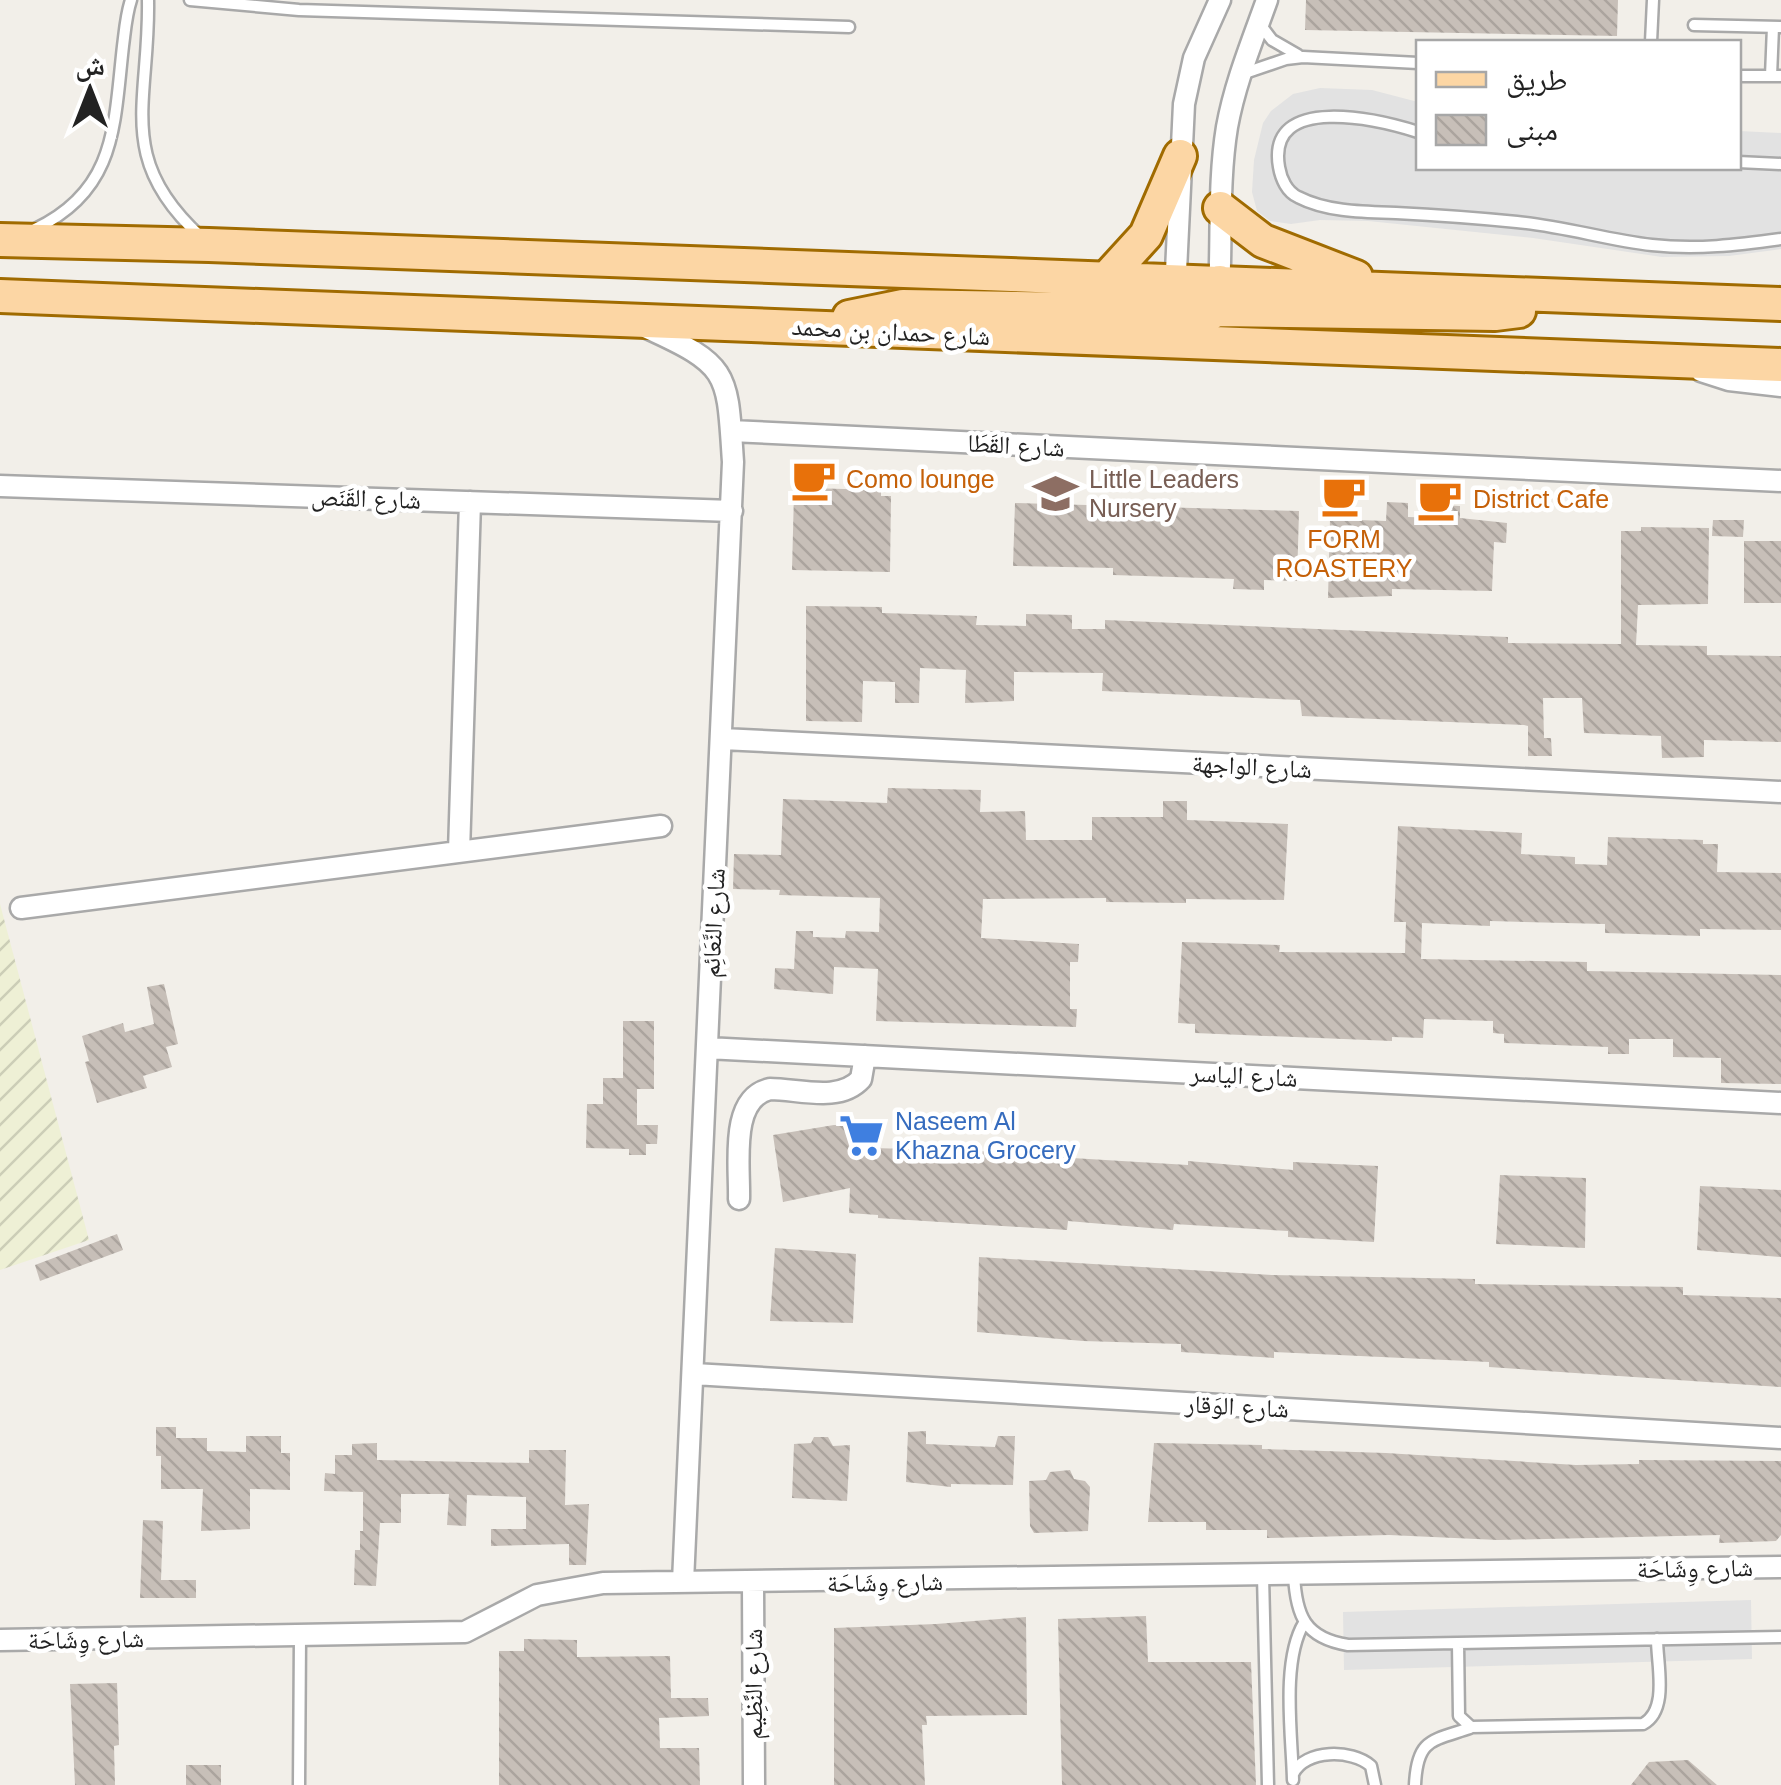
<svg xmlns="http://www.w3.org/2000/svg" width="1781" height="1785" font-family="Helvetica,'Noto Naskh Arabic',sans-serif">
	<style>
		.farmland { fill: url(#farmland-furrows) }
		.parking { fill: #e2e2e2 }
		.building { fill: url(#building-back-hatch) }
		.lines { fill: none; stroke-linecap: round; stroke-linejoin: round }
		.service-casing { stroke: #a9a9a9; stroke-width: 15 }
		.minor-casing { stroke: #a9a9a9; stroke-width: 25 }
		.primary-casing { stroke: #a06b00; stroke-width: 38 }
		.service { stroke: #fff; stroke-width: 10 }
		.minor { stroke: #fff; stroke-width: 20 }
		.primary { stroke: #fcd6a4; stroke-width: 32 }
		.labels { text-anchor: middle; stroke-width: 9; stroke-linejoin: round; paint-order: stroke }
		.street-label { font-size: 25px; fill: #222; stroke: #fff }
		.food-label { font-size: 25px; fill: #c56008; stroke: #fff; text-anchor: start }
		.education-label { font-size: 25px; fill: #785e54; stroke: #fff; text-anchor: start }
		.shop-label { font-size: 25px; fill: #366cbe; stroke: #fff; text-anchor: start }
	</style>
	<defs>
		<pattern id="farmland-furrows" width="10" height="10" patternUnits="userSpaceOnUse" patternTransform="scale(2.5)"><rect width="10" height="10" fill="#eef0d5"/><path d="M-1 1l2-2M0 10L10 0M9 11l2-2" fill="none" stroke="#ccceb7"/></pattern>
		<pattern id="building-back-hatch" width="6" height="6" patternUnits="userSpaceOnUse" patternTransform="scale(2.5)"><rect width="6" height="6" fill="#c7bfb8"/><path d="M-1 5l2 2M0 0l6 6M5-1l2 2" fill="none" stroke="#aba49e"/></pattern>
	</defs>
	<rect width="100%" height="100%" fill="#f2efe9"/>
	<path class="farmland" d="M0 904 89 1240 0 1270Z"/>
	<path class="parking" d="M1320 88 1372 90 1418 102V168H1738L1739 131 1781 133V249L1729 256 1662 257 1533 238 1368 221 1320 220 1291 224 1270 221 1257 211 1252 192 1254 160 1263 123 1271 111 1293 94Z
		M1751 1600 1752 1659 1344 1670 1343 1612Z"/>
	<path class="building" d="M1306 0H1618L1617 36 1305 30Z
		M808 488 881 490V496H891L890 572 792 570 794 493H808Z
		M1387 502 1408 503V517L1443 518V505L1460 506V518L1507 523 1506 543 1494 542 1492 591 1392 589V596L1328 598 1330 519 1386 521Z
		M1015 503 1299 511 1297 581 1264 580V590L1233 589 1234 579 1113 575V568L1013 566Z
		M1713 520H1744L1743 537 1712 536Z
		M1641 527 1709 528 1708 604 1638 605 1636 645 1707 646V655L1781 656V742L1704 740V757L1662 758 1661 736 1584 733 1582 698H1543L1544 738H1551L1552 756H1528V726L1524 725 1302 716 1300 700 1102 691 1103 673 1014 672V701L965 703 966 670 920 668 919 703H895V682L863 681 862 722 806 721V606L882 607V613L977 616 976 625 1026 626V614L1072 615V629H1105V620L1508 637V643L1621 644V531H1641Z
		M1744 541H1781V603H1744Z
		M888 788 981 790 980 812 1025 811 1026 840H1092V817H1163V801H1187V820L1288 824 1284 900 1186 899V903L1106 902V898L983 899 981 938 1079 944 1078 962H1070V1009H1077L1076 1027 876 1021 878 969 834 967 833 994 774 989 775 968 794 969 796 931H813V937L845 938 846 931 879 932 880 898 779 895 780 890 733 889 734 854 781 855 783 799 887 803Z
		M1398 826 1522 833 1521 854 1575 857V864L1607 865 1608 837 1703 840V844H1718L1717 872 1781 873V930L1700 929V936L1605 933V924L1490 921V926L1422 923 1421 959 1587 962V971L1781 975V1084L1721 1083V1058L1673 1057V1039H1629V1054H1608V1047L1504 1043V1034L1493 1033V1021L1424 1019 1423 1038 1392 1037V1041L1195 1033V1024L1178 1023 1182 942 1280 945 1279 952 1405 953 1406 922H1394Z
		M164 984 178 1044 166 1047 172 1067 143 1076 147 1088 97 1103 85 1062 89 1061 82 1036 123 1023 125 1032 154 1024 147 987Z
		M623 1021H654V1089H637V1125H658L657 1144H646V1155H629V1149L586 1148 587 1104H603V1078H623Z
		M834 1125 874 1126 873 1148 1072 1154V1158L1188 1165V1161L1293 1170V1162L1378 1166 1374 1242 1288 1237V1231L1174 1224 1173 1230 1068 1221 1067 1230 878 1218V1215L849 1213 850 1188 783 1202 773 1135Z
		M1500 1175 1586 1178 1585 1248 1496 1244Z
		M1700 1186 1781 1190V1257L1697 1250Z
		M117 1234 123 1250 40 1281 35 1265Z
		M775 1248 856 1254 853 1323 770 1321Z
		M979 1257 1272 1275 1475 1279V1284L1683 1287V1295L1781 1298V1387L1489 1367V1362L1274 1352V1358L1181 1352V1344L1083 1341 977 1332Z
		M156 1427H176V1438H207V1451L246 1452V1436H281V1453H290V1490L250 1489V1529L201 1531 203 1489H161V1456H156Z
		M926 1431V1444L995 1447 998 1436H1015L1013 1485 951 1484V1487L906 1482 908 1432Z
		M814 1437H828L833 1446 850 1445 847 1501 792 1498 794 1444 811 1443Z
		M377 1443V1460L529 1463V1450H566L565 1505 589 1504 586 1565H569V1544L491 1546V1529H526V1497L467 1495 466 1526 447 1525 449 1494H401V1523H380L376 1586 354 1585 355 1550H360V1531H363V1492L324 1491 325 1473 335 1474V1455H352V1444Z
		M1154 1443 1262 1445V1449L1386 1453 1576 1465 1639 1464V1460L1781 1461V1535L1776 1541 1719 1543 1720 1535 1498 1540 1389 1535 1267 1538V1530H1206V1522H1148Z
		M1070 1470 1074 1479 1085 1481 1090 1487 1088 1531 1034 1533 1030 1526 1029 1481 1046 1480 1050 1472Z
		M143 1520 163 1521 161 1580H196V1598H140Z
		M1146 1616 1148 1662H1251L1256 1785H1062L1058 1619Z
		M1026 1617 1027 1715 926 1716 927 1725H922L925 1785H834V1628L936 1624Z
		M524 1639 577 1640V1657L670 1656 671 1698H708L709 1716 659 1718 660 1748H699L700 1785H499V1651H524Z
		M117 1683 119 1745 114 1746 115 1785H75L70 1684Z
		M1688 1760 1717 1785H1631L1649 1762Z
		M186 1765H221V1785H186Z"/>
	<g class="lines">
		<defs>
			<path id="service" d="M148 0C150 102 114 158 201 237
				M190 0 299 10 849 27
				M1259 23 1272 40 1298 55
				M1694 25 1781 27
				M1651 42 1653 0
				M1242 74 1286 59 1303 57 1418 63
				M1738 76H1781
				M1771 76 1773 27
				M1418 132C1380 120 1266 92 1279 167 1281 179 1287 192 1298 197 1327 212 1364 212 1396 213 1436 215 1477 218 1517 222 1563 226 1607 240 1652 245 1696 250 1738 245 1781 239
				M1738 162 1781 164
				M35 229C117 190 114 125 123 46 125 31 126 15 131 0
				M1294 1575C1296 1616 1305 1638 1348 1645L1781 1637
				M1263 1576 1268 1785
				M1458 1643 1459 1716 1471 1727 1643 1724C1669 1710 1657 1665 1657 1639
				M1293 1774C1305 1749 1352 1749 1371 1766L1375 1785
				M1293 1780C1292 1736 1281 1661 1304 1623
				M299 1785 300 1637
				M1415 1785C1417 1739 1431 1741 1470 1728"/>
			<path id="minor" d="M1175 292 1184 104 1194 58 1220 0
				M1219 292C1222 237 1218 182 1227 127 1235 83 1252 42 1267 0
				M647 328C731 366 727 373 733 462L683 1582
				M1701 371 1729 380 1781 386
				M731 431 1781 481
				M0 486 732 511
				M722 739 1781 792
				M459 852 470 502
				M21 908 661 826
				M707 1048 1781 1103
				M739 1199C740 1165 729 1098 770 1089 799 1089 839 1103 861 1079L865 1056
				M694 1374 1781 1438
				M753 1584 754 1785
				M0 1640 465 1632 537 1595 603 1583 1781 1567"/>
			<path id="primary" d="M1220 208 1263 241 1356 277
				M0 240 209 245 1781 304
				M1105 280 1146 235 1180 156
				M0 296 1781 365
				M849 317 903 306 1187 311 1210 300 1220 282
				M1191 322 1218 310 1495 314 1519 311"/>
		</defs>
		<use href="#service" class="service-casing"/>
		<use href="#minor" class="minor-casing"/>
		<use href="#primary" class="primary-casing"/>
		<use href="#service" class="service"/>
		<use href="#minor" class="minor"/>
		<use href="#primary" class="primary"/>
	</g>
	<defs>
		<symbol id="cafe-bare" viewBox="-9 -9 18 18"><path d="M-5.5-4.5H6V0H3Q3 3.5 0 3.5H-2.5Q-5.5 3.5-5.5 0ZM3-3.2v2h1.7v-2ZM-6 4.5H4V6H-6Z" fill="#e8710a" stroke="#fff" stroke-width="2.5" paint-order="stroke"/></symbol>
		<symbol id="school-bare" viewBox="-9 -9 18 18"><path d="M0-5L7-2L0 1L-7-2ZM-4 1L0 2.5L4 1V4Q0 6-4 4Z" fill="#8d6e63" stroke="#fff" stroke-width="2.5" paint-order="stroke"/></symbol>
		<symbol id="supermarket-bare" viewBox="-9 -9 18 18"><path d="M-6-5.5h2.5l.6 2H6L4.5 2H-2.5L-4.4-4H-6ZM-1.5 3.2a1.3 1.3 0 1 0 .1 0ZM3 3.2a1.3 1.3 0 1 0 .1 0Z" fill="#3f7fe0" stroke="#fff" stroke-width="2.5" paint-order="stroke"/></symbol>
	</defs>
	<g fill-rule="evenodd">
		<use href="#cafe-bare" x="782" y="448" width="63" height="63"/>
		<use href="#school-bare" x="1024" y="462" width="63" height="63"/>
		<use href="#cafe-bare" x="1312" y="464" width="63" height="63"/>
		<use href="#cafe-bare" x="1408" y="468" width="63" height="63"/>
		<use href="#supermarket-bare" x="830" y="1104" width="63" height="63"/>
	</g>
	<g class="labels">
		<g class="street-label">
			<text transform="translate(891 331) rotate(3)" y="9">شارع حمدان بن محمد</text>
			<text transform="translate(1016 445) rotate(3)" y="9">شارع القَطَا</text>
			<text transform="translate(366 498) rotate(2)" y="9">شارع القَنَص</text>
			<text transform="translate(1252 766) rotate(3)" y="9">شارع الواجهة</text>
			<text transform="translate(713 923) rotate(-87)" y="9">شارع النَّعَائِم</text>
			<text transform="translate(1244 1075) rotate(3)" y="9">شارع الياسر</text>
			<text transform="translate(1237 1406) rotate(3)" y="9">شارع الوَقار</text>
			<text transform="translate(1695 1568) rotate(-1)" y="9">شارع وِشَاحَة</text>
			<text transform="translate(885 1582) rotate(-1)" y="9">شارع وِشَاحَة</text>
			<text transform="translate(86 1639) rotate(-1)" y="9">شارع وِشَاحَة</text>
			<text transform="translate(753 1684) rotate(-90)" y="9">شارع النَّظِيم</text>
		</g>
		<g class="food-label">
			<text x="846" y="488">Como lounge</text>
			<text x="1473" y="508">District Cafe</text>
			<text x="1344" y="548" text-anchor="middle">FORM<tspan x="1344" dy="29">ROASTERY</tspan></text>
		</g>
		<g class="education-label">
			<text x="1089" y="488">Little Leaders<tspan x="1089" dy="29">Nursery</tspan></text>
		</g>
		<g class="shop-label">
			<text x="895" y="1130">Naseem Al<tspan x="895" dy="29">Khazna Grocery</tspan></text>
		</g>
	</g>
	<rect x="1416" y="40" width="325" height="130" fill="#ffffff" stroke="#a7a7a7" stroke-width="2.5"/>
	<rect x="1436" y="72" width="50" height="15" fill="#fcd6a4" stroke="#a7a7a7" stroke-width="2.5"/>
	<text x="1506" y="90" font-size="30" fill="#222222">طريق</text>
	<rect x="1436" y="115" width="50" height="30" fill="url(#building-back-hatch)" stroke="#a7a7a7" stroke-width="2.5"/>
	<text x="1506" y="140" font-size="30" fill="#222222">مبنى</text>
	<g transform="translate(90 90)" stroke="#ffffff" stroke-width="8" paint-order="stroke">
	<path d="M0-8L18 38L0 25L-18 38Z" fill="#222222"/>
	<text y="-15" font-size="28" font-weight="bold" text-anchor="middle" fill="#222222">ش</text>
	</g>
</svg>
